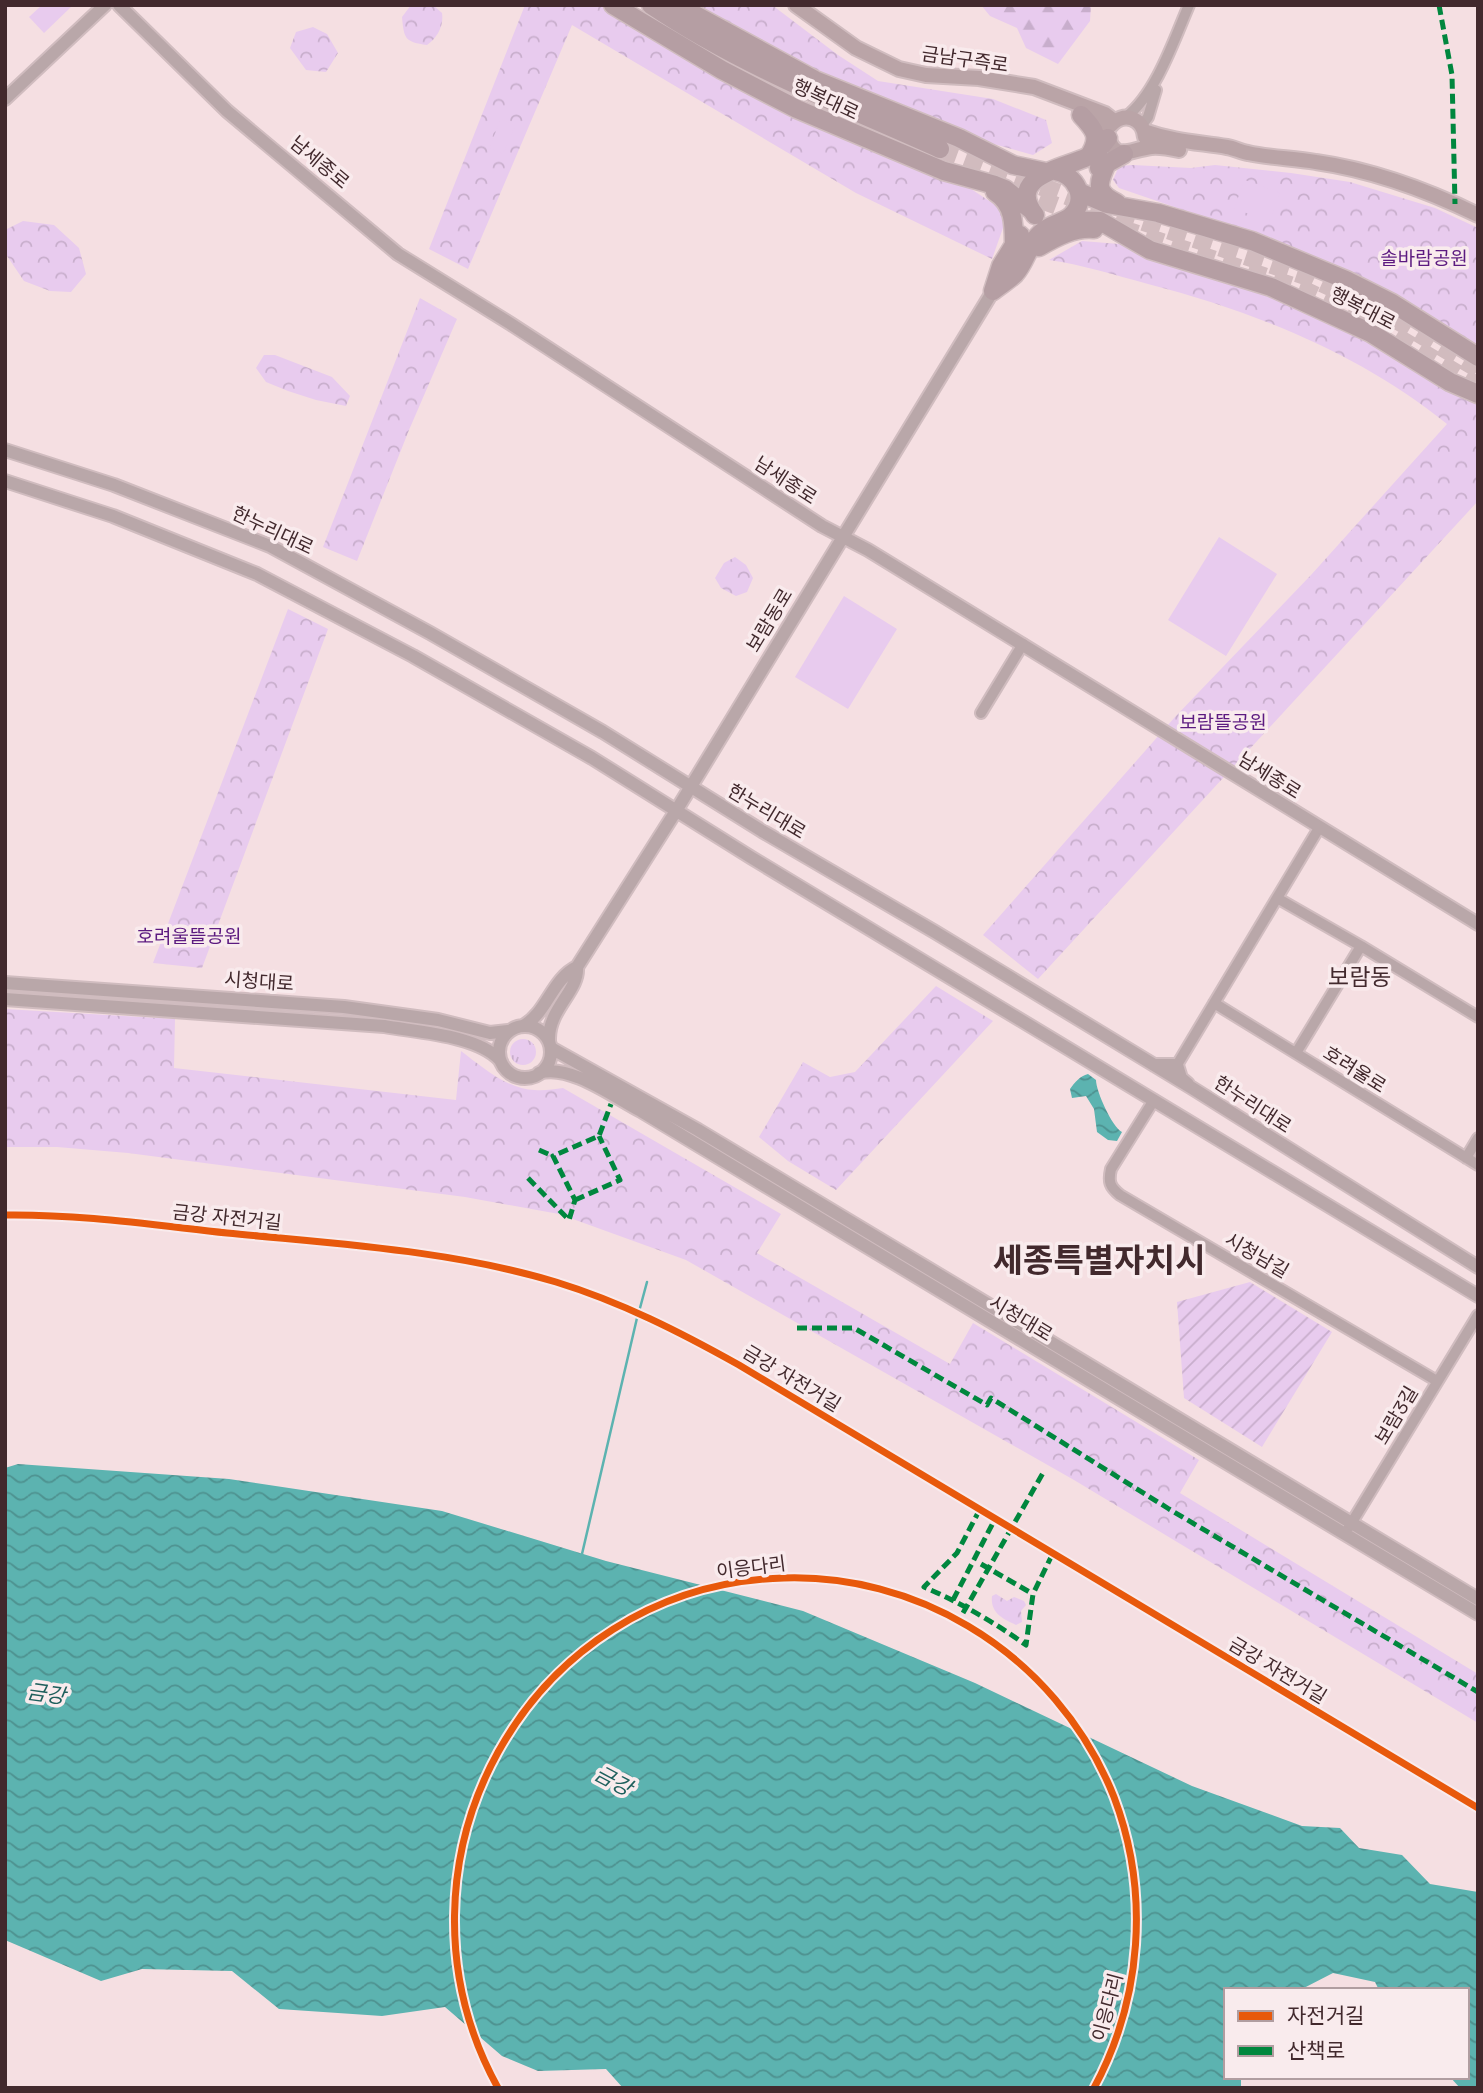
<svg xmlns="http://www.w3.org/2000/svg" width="1483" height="2093" font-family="'Space Grotesk','Noto Sans KR',sans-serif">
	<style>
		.grass { fill: url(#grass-tufts) }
		.forest { fill: url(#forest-firs) }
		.park { fill: url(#park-crowns) }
		.garden { fill: url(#garden-furrows) }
		.pitch { fill: #e8cbee }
		.water { fill: url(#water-waves) }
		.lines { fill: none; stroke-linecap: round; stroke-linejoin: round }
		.stream { stroke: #5cb3b0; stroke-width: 2.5 }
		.trunk-tunnel { stroke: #d1bbbe; stroke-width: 18; stroke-dasharray: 18 9; stroke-linecap: butt }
		.minor-casing { stroke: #d0bcbf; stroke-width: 14 }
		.tertiary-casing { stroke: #d0bcbf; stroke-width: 16 }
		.secondary-casing { stroke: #d0bcbf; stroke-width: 18 }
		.trunk-casing { stroke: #d0bcbf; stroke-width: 21 }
		.minor { stroke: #b9a7a9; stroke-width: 10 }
		.tertiary { stroke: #b9a7a9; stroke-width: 12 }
		.secondary { stroke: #baa4a7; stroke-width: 14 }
		.trunk { stroke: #b59ea3; stroke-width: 18 }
		.quiet { stroke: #00873e; stroke-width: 5; stroke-dasharray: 10 5; stroke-linecap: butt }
		.cycleway-casing { stroke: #f9ebed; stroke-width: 11 }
		.cycleway { stroke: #e8590c; stroke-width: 7 }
		.labels { text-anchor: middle; stroke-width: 7; stroke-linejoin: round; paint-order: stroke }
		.street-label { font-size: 19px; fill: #42292d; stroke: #f9ebed }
		.park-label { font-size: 19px; fill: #5c1a80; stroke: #f9ebed }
		.water-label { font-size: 21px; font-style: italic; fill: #1e5f5c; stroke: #f9ebed }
		.quarter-label { font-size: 23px; fill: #42292d; stroke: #f9ebed }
		.town-label { font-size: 33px; font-weight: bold; fill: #42292d; stroke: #f9ebed }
	</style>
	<defs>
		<pattern id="grass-tufts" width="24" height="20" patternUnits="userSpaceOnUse" patternTransform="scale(1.75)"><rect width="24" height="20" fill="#e8cbee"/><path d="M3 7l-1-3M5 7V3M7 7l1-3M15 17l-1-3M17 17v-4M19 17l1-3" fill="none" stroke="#c8aecc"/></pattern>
		<pattern id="forest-firs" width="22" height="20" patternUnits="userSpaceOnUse" patternTransform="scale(1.75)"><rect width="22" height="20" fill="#e8cbee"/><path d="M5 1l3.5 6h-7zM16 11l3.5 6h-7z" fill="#c8aecc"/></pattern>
		<pattern id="park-crowns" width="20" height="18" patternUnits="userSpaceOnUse" patternTransform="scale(1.75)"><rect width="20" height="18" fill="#e8cbee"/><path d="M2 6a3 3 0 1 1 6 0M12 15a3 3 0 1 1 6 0" fill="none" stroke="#c8aecc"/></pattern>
		<pattern id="garden-furrows" width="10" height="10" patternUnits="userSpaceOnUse" patternTransform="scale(1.75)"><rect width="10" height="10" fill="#e8cbee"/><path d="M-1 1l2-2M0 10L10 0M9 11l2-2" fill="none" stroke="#c8aecc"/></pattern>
		<pattern id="water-waves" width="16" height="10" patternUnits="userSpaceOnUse" patternTransform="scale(1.75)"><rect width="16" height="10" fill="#5cb3b0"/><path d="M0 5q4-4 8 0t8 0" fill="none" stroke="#4e9290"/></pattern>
	</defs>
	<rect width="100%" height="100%" fill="#f5dfe2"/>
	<path class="grass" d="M510 1052a13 13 0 1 1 26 0a13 13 0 1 1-26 0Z"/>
	<path class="forest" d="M981 5H1091L1090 21 1058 64 1026 48 1017 28 990 16Z"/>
	<path class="park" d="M411 5H433L442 13C444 26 437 38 427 45 405 42 404 39 402 17Z
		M525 5H602L642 32 927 171 968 187 1003 210V228L992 259 856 193 572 25 468 269 429 249Z
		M685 5H772L838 55 878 81 993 99 1046 120 1052 143 1033 155 976 139 823 80Z
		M313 27 327 34 338 53 326 72 306 70 290 48 296 32Z
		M1133 165 1191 168 1215 165 1291 173 1350 182 1435 208 1478 228V351L1227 225 1119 188 1113 180 1119 166Z
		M23 221 54 225 79 248 86 274 71 292 50 291 24 281 5 253V230Z
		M1082 241 1119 244 1315 311 1467 395 1478 403V501L1038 979 983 935 1175 717 1311 575 1447 424C1360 354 1256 312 1148 284 1115 275 1083 265 1049 260Z
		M420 298 457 319 409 430 357 561 323 547Z
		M264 355H275L332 377 350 396 346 406 316 400 288 391 266 382 256 368Z
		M735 557 746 565 753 578 747 592 736 596 721 588 715 578 724 563Z
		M288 609 328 629 202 968 153 963Z
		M936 986 993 1021 836 1190 788 1161 759 1137 803 1062 830 1077 855 1072Z
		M5 1009 175 1019 174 1068 456 1100 461 1051C481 1066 508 1090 535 1090 544 1091 554 1089 563 1088L781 1214 757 1253 950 1364 973 1323 1199 1460 1180 1493 1478 1674V1723L1074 1480 686 1260 559 1214 465 1197 128 1153 57 1147H5Z
		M996 1594 1007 1601 1014 1597 1024 1601 1026 1605 1021 1611 1022 1622 1016 1625C1003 1619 990 1613 992 1596Z"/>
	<path class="garden" d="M1250 1282 1332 1332 1262 1447 1184 1398 1177 1302Z"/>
	<path class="pitch" d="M42 5H70L71 7 44 33 29 17Z
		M501 119 515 126 503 154 489 148Z
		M1245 180 1280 193 1269 222 1234 208Z
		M1219 537 1277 574 1226 656 1168 620Z
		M844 596 897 629 848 709 795 677Z"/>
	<path class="water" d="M1088 1074 1096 1080C1096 1091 1112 1127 1122 1132L1117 1141 1108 1140 1097 1132 1094 1109 1086 1096 1072 1098 1070 1089C1075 1082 1080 1076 1088 1074Z
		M18 1464 229 1479 442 1511 606 1561 803 1611 975 1683 1192 1786 1302 1826 1340 1828 1359 1848 1402 1855 1430 1884 1478 1892V2088H1460L1450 2077H1467V1990H1379L1375 1982 1333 1973 1300 1990H1226V2077H1241V2088H623L606 2069 538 2071 502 2056 445 2007 382 2016 279 2009 232 1971 142 1969 101 1981 5 1940V1468Z"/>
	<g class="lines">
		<path class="stream" d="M640 1308 647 1282
			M582 1554 637 1318"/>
		<path class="trunk-tunnel" d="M940 149 1075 199 1308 277 1376 308 1478 369
			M1014 190 1087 217
			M1120 228 1302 289 1369 320 1478 386"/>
		<defs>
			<path id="minor" d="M1126 117C1156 94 1174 40 1189 5
				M1142 125 1148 117 1156 90
				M981 713 1023 644
				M1277 898 1361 946 1478 1017
				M1214 1003 1478 1165
				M1296 1053 1361 946
				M1177 1065 1319 828
				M1154 1100 1111 1169C1108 1182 1110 1187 1120 1195L1437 1381
				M1466 1158 1478 1138
				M1349 1527 1478 1315"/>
			<path id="tertiary" d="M119 5 227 111 398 254 511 324 822 526 868 550 1478 924
				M5 99 105 5
				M5 450 114 485 270 546 430 633 603 732 762 831 935 932 1192 1088 1478 1267
				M5 481 113 516 257 574 413 656 592 758 752 858 1478 1296
				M5 983 344 1007 438 1020 490 1033 508 1031
				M5 999 384 1026C417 1032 477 1035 500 1060
				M523 1026C547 1013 552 979 577 967L676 811 993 291
				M499 1052a26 26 0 1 1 52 0a26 26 0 1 1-52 0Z
				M549 1040C548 1009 579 991 577 967
				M551 1048 698 1130 1478 1599
				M1154 1065H1177L1181 1078 1188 1084
				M539 1073C569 1063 614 1097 641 1111L1478 1614"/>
			<path id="secondary" d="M796 5 856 48 899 69 926 75 979 78 1034 87 1105 114 1114 121
				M1083 116 1105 128C1114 164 1124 151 1151 147 1160 146 1170 148 1179 150
				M1110 126C1123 111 1143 117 1145 137
				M1144 131C1176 142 1196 142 1227 147 1234 148 1241 152 1248 153 1270 158 1294 158 1316 162 1372 170 1427 190 1478 215"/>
			<path id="trunk" d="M613 5 722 70 797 109 944 171 995 185 1005 189 1030 209
				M651 5C740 65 842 105 940 149
				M677 5 815 80 959 138 1013 165 1046 172
				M1081 115C1095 130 1101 137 1089 156
				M1107 163C1098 183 1094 192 1117 203
				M1099 168 1124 154
				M995 192C1014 204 1014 224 1014 244
				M1079 192 1107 204 1158 213 1252 241 1346 280 1392 303 1478 357
				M1035 215C1005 176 1065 168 1087 157 1096 153 1103 145 1108 138
				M1066 220 1100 221 1150 250 1271 287 1371 333 1450 382 1478 394
				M1039 247C1056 237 1075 227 1094 229
				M993 291C1000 285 1009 280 1015 274 1026 262 1029 242 1042 232 1050 224 1063 223 1071 216 1089 199 1076 175 1055 171
				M993 291 1001 266 1020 235"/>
		</defs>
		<use href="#minor" class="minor-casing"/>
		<use href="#tertiary" class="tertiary-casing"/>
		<use href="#secondary" class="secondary-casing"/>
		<use href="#trunk" class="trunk-casing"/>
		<use href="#minor" class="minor"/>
		<use href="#tertiary" class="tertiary"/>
		<use href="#secondary" class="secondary"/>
		<use href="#trunk" class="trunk"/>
		<path class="quiet" d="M1439 5 1452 75 1455 204
			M539 1150 553 1156
			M528 1178 569 1220 575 1200 553 1156 599 1136 611 1104
			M575 1200 620 1180 599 1136
			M797 1328H854L987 1405 991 1398 1169 1509 1478 1692
			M980 1509 957 1553 924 1587C959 1602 994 1622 1026 1645L1033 1594 1053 1553
			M981 1564 1033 1594
			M953 1600 995 1519
			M963 1613 1043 1473"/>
		<defs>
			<path id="cycleway" d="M5 1215C79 1214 153 1225 227 1233 336 1244 450 1250 556 1282 621 1302 680 1332 739 1365L1478 1808
				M498 2088C375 1865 526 1585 784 1578 848 1576 913 1593 968 1626 1034 1665 1086 1726 1114 1797 1150 1892 1142 1999 1094 2088"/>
		</defs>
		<use href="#cycleway" class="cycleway-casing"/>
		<use href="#cycleway" class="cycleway"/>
	</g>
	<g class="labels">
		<g class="street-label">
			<text transform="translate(965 59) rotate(8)" y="7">금남구즉로</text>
			<text transform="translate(826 99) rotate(25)" y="7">행복대로</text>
			<text transform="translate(320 162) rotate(40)" y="7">남세종로</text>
			<text transform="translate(1363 308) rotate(27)" y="7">행복대로</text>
			<text transform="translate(786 480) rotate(33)" y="7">남세종로</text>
			<text transform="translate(273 530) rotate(25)" y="7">한누리대로</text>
			<text transform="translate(769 620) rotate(-59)" y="7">보람동로</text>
			<text transform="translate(1270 775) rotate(32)" y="7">남세종로</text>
			<text transform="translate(767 811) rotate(31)" y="7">한누리대로</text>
			<text transform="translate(259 981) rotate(4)" y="7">시청대로</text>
			<text transform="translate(1355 1069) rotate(32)" y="7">호려울로</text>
			<text transform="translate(1253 1104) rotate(33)" y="7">한누리대로</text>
			<text transform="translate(227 1217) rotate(6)" y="7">금강 자전거길</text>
			<text transform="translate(1257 1255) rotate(30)" y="7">시청남길</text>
			<text transform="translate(1021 1318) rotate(31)" y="7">시청대로</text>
			<text transform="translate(792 1378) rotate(31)" y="7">금강 자전거길</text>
			<text transform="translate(1396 1415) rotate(-59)" y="7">보람3길</text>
			<text transform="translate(751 1567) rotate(-7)" y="7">이응다리</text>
			<text transform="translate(1278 1670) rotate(31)" y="7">금강 자전거길</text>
			<text transform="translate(1107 2007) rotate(-75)" y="7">이응다리</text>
		</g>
		<g class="park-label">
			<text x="1424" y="265">솔바람공원</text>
			<text x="1223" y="729">보람뜰공원</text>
			<text x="189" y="943">호려울뜰공원</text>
		</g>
		<g class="water-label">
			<text transform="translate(46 1694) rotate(8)" y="7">금강</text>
			<text transform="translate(613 1781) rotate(28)" y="7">금강</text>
		</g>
		<g class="quarter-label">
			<text x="1360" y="985">보람동</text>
		</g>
		<g class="town-label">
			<text x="1099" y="1272">세종특별자치시</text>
		</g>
	</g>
	<rect width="1483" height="2093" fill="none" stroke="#42292d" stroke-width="14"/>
	<rect x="1224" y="1988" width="245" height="91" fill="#f9ebed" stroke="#b09da0" stroke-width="2"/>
	<rect x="1238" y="2011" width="35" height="10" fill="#e8590c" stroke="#b09da0" stroke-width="2"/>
	<text x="1287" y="2023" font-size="21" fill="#42292d">자전거길</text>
	<rect x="1238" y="2046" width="35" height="10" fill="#00873e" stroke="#b09da0" stroke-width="2"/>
	<text x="1287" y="2058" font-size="21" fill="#42292d">산책로</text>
</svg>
